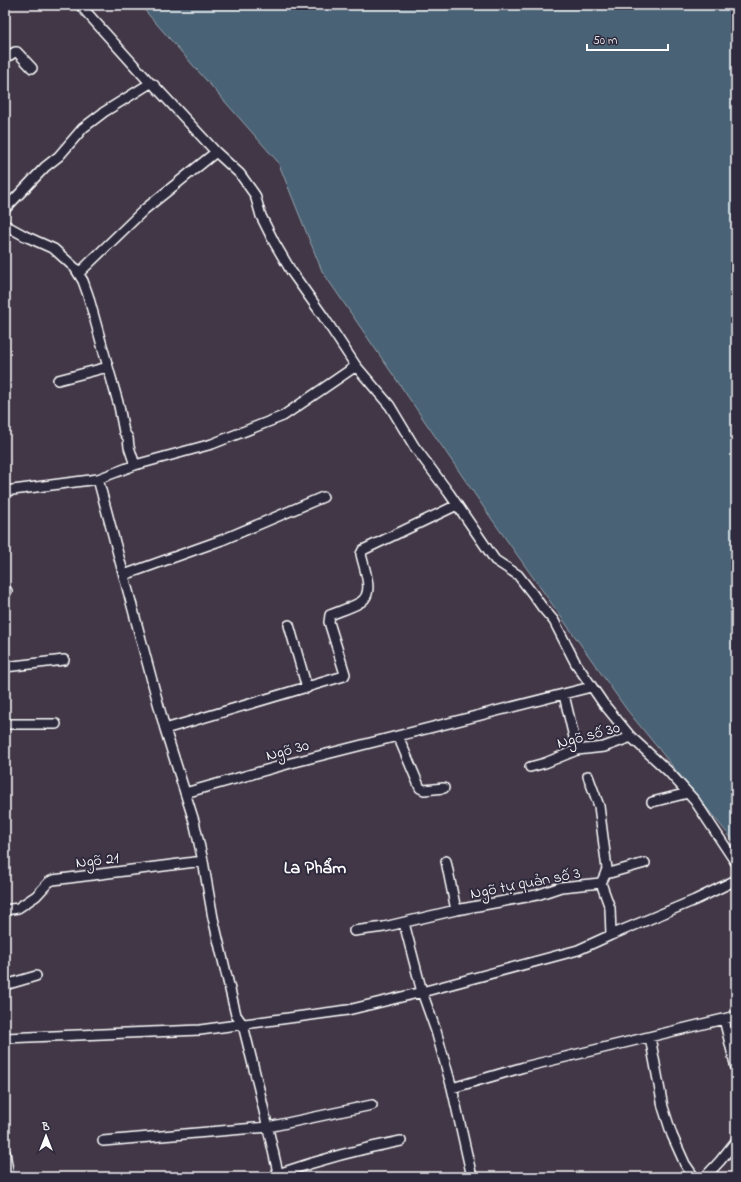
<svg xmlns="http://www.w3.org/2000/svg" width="741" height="1182" font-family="'Indie Flower',sans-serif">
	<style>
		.water { fill: #4a6274; stroke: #92a1ac }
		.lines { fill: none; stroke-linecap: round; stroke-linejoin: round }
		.street-casing { stroke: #fff; stroke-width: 12 }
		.street { stroke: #2f2a3d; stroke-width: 9 }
		.labels { text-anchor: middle; stroke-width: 4; stroke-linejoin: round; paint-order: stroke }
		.street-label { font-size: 16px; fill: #fff; stroke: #2f2a3d }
		.quarter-label { font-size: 18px; font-weight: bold; fill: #fff; stroke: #2f2a3d }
	</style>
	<rect width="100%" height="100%" fill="#423747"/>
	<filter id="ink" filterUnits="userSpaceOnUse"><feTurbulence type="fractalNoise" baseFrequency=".025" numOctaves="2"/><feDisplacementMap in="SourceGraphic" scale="8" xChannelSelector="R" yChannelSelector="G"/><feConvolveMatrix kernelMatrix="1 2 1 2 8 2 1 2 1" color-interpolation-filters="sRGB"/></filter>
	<g filter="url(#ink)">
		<path class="water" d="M140 5H736V844L627 710 491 518 322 271 278 162Z"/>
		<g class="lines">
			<defs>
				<path id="street" d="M80 5 151 84
					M5 58 15 52H17L32 68
					M5 209 45 167 59 156 83 128 104 112 149 84H153L216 152 240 174 255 195 261 216 274 242 291 271 323 316 356 366 390 406 414 446 449 493 495 560 518 575 532 593 542 607 554 621 575 662 603 703 631 737 668 771 695 801 736 863
					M5 225 25 236 54 249 75 268 83 281 88 295 108 367 119 406 124 432 128 438 129 447 135 465
					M79 273 145 209 216 152
					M58 380 108 367
					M98 479 154 688 165 729 194 821 203 861 213 918 236 1015 243 1025 259 1089 279 1177
					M5 491 98 479 135 465 212 444 283 416 356 366
					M124 575 222 540 323 497
					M5 591H7
					M289 625 307 688
					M5 667 64 660
					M564 695 577 750
					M5 724H56
					M165 729 344 676 345 674 329 622 330 615C340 611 350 608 359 603 376 595 364 569 361 554L363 550 457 505
					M398 736 420 788 424 790 444 788
					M530 767 545 763 577 750 604 747 631 737
					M588 776 599 806 607 869 604 877 601 883 610 908 611 935
					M185 793 291 763 591 687
					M652 802 688 793
					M446 861 456 910
					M606 874 645 863
					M5 910 18 908 36 896 49 882 53 880 203 861
					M404 923 422 992 436 1031 452 1088 472 1177
					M354 931 384 927 456 910 537 895 561 887 601 883
					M5 985 36 976
					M724 1019 736 1068
					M650 1037 663 1107 672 1135 685 1164 694 1177
					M5 1038 200 1030 348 1010 422 992 578 950 611 935 695 900 736 880
					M452 1088 524 1067 736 1016
					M103 1141 268 1127 372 1105
					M5 1152 9 1177
					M278 1174C319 1160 359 1149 401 1141
					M705 1177 720 1161 736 1141"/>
			</defs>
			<use href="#street" class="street-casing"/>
			<use href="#street" class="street"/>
		</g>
	</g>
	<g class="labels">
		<g class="street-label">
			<text transform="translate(588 734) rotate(-15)" y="6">Ngõ số 30</text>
			<text transform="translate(287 749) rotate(-15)" y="6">Ngõ 30</text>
			<text transform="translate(97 859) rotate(-7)" y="6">Ngõ 21</text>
			<text transform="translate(525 882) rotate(-11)" y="6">Ngõ tự quản số 3</text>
		</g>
		<g class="quarter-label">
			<text x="315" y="873">La Phẩm</text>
		</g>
	</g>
	<rect width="741" height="1182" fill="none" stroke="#2f2a3d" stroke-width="20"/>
	<rect x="10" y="10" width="721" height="1162" fill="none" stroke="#fff" stroke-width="1.5" filter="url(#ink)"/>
	<g transform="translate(46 1136)" stroke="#2f2a3d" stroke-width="3" paint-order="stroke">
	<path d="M0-3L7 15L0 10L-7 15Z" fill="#ffffff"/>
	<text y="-6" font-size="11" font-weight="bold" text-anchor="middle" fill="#ffffff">B</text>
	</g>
	<path d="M587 44v6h81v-6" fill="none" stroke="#ffffff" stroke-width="2"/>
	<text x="593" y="44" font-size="12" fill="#ffffff" stroke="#2f2a3d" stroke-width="3" paint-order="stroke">50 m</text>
</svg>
